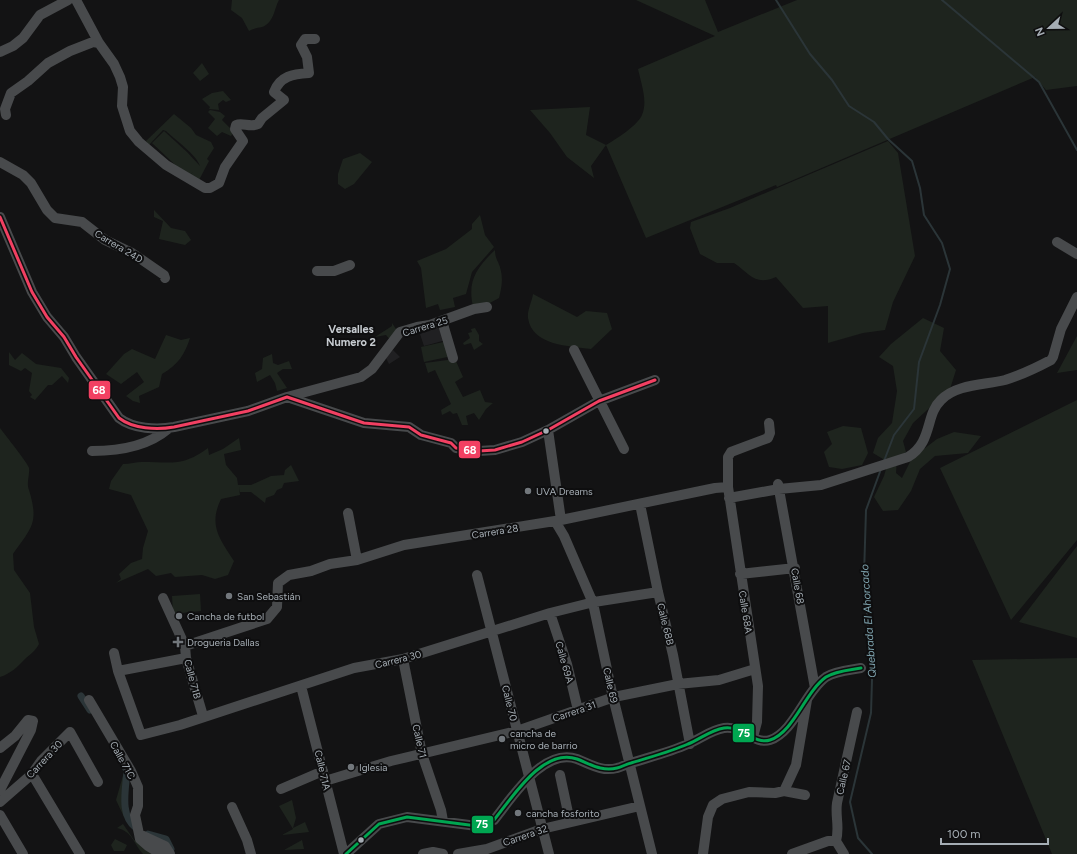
<svg xmlns="http://www.w3.org/2000/svg" width="1077" height="854" font-family="Figtree,sans-serif">
	<style>
		.built { fill: #202022 }
		.green { fill: #1e241e }
		.lines { fill: none; stroke-linecap: round; stroke-linejoin: round }
		.stream { stroke: #2b3538; stroke-width: 2 }
		.canal { stroke: #2b3538; stroke-width: 7 }
		.minor { stroke: #484a4c; stroke-width: 10 }
		.bus-1-casing { stroke: #0e0e0f; stroke-width: 6 }
		.bus-2-casing { stroke: #0e0e0f; stroke-width: 6 }
		.bus-1 { stroke: #f24062; stroke-width: 3 }
		.bus-2 { stroke: #00a651; stroke-width: 3 }
		.bus-dot { fill: #a5adb4; stroke: #0e0e0f; stroke-width: 1.5 }
		.poi-dot { fill: #72777c; stroke: #0e0e0f; stroke-width: 1.5 }
		.labels { text-anchor: middle; stroke-width: 4; stroke-linejoin: round; paint-order: stroke }
		.street-label { font-size: 10px; fill: #a5adb4; stroke: #0e0e0f }
		.poi-label { font-size: 10px; fill: #a5adb4; stroke: #0e0e0f; text-anchor: start }
		.neighbourhood-label { font-size: 11px; font-weight: bold; fill: #c6cbd0; stroke: #0e0e0f }
		.water-label { font-size: 11px; font-style: italic; fill: #7ea2ad; stroke: #0e0e0f }
		.line-badge { stroke: #0e0e0f; stroke-width: 1.5 }
		.badge-label { font-size: 11px; text-anchor: middle; font-weight: bold; fill: #fff }
	</style>
	<rect width="100%" height="100%" fill="#131314"/>
	<path class="built" d="M442 326 446 340 424 346 420 334Z
		M393 350 400 357 389 364 385 356Z"/>
	<path class="green" d="M232 0H279C274 9 274 23 262 27 257 28 254 28 249 31L242 18 231 10Z
		M636 0H705L718 32 797 0H1077V86L1046 90 1035 77 777 187 776 185 646 238 606 145 591 166 594 178 567 157 550 133 530 110 590 107 586 135 606 145C615 140 638 125 642 115 648 101 641 83 638 69L715 36Z
		M202 63 209 74 200 81 193 73Z
		M223 91 231 100 226 102 223 100 218 104 219 110 209 109 210 107 202 99 212 93Z
		M210 110 220 112 225 116 222 120 234 132 231 136 222 132 217 136 208 128 215 119 208 112Z
		M174 114 191 128 196 135 211 142 214 148 207 159 209 161 198 182 189 177 193 172 188 177 152 143 164 131 187 152 200 166C196 154 175 140 166 131L163 130 149 145 146 141Z
		M888 141 898 153 915 256 893 302 885 330 863 333 828 343V306L803 308 776 277C755 286 750 274 734 263H717L700 254 690 228 691 222 730 208Z
		M360 153 372 162 354 184 345 189 338 184V174L343 159Z
		M154 210 171 228 185 231 191 240 185 245 159 239 163 221 154 217Z
		M480 215 485 235 494 247 472 272 466 294 453 298 455 307 440 310 438 304 426 308 421 268 417 261 446 249 472 229V224Z
		M495 250C495 255 496 258 498 262 504 275 502 286 499 298L488 304 473 306C467 281 477 267 495 250Z
		M533 294 577 317 586 311 607 313 612 329 591 349C570 346 532 346 528 318 527 311 532 301 533 294Z
		M923 318 944 328 940 351 956 370 950 389 913 423 903 441 906 452 897 458 896 473 902 478 912 458 937 439 954 432 981 436 968 453 935 456 920 469 911 491 898 510 883 511 874 497 884 476 888 462 873 453 878 438 892 423 897 391 893 366 879 357 891 344Z
		M392 323 398 332 391 341 386 335 375 337 392 326Z
		M475 328 479 335V341L483 344 474 350 471 343 464 345 463 343 470 338 468 333 472 332 471 329Z
		M166 335 181 340 190 338C185 354 178 365 162 374L159 387 139 396 140 403 133 401 126 396 144 382 137 372 121 384 106 374 124 354 132 349 155 359Z
		M1077 336V370L1057 373Z
		M448 341 452 356 424 362 421 347Z
		M9 352 15 360 22 353 36 364 61 368 69 378 68 383 62 376 52 385H48L35 400 30 397 32 395 29 391 32 373 25 368 21 371 9 365Z
		M272 354 273 363 278 365 289 361 292 369H283L277 373 287 388 277 391 275 383 270 375 257 382 255 373 262 369 263 358Z
		M455 359 463 377 455 382 463 397 480 390 485 402 493 403 486 409 479 420 474 413 466 416 468 425H462L457 413 453 414 450 411 442 415 441 410 451 404 435 370 428 373 425 363Z
		M1077 400V540L1011 620 940 468Z
		M843 426 861 428 868 453 862 465 842 469 829 467 824 452 832 444 827 432Z
		M0 428C5 435 28 463 29 468 30 475 26 483 29 490 39 523 32 527 13 554L14 570 30 593 34 627 39 644C35 651 32 653 26 658 17 667 12 673 0 677Z
		M239 438 241 450 224 454 226 465 237 478 238 485H251L271 476 284 475 285 470 291 465 299 481 284 483 282 488 277 490 274 495 266 498 265 503 251 492H240L239 487 240 495 221 499C208 526 220 539 234 561L228 575 215 579 202 575 175 577 171 573 156 576 148 569 116 583 121 579 119 574 131 563 142 559 143 548 148 531 131 495 109 489 111 481 123 464C130 464 136 462 142 462 172 462 182 467 208 448L209 455 223 449Z
		M1077 546V638L1019 622Z
		M200 594 201 611 173 614 172 596Z
		M1077 658V854H1052L972 660Z
		M124 772V817L116 800Z
		M292 800 296 818 293 828 305 822 309 832 282 835 293 829 279 806Z
		M123 824 134 840 155 851 150 854H143C134 844 132 831 117 828Z
		M115 839 127 845 124 851H114L111 845Z
		M302 840 304 849 284 850Z"/>
	<g class="lines">
		<path class="stream" d="M776 0 810 54 832 80 849 106 874 122 888 139 912 161 920 188 924 215 942 243 950 269 940 305 919 362 914 409 894 435 884 461
			M942 0 1039 82 1077 150
			M872 854 858 838 850 802 871 713 872 680 864 575 866 510 881 469"/>
		<path class="canal" d="M81 696 90 710
			M125 767 127 770C126 789 119 815 136 828
			M148 834 166 839 171 849"/>
		<path class="minor" d="M76 0 99 43 114 64 120 77 123 87 122 106 130 131 139 142 166 165 205 188H210L219 183 225 167 243 141 235 129 236 125C243 122 250 128 258 124L262 118 284 100 274 92C280 76 293 74 309 73L307 57 301 45 305 39H315
			M0 52 13 46 23 38 40 15 68 0
			M6 115 5 109 11 93 28 81 48 63 70 51 93 42 99 43
			M0 162 23 175 31 183 47 210 55 218 82 222 105 240 132 253 164 275 165 278
			M0 217 32 292 47 317 64 337 76 357 119 418C133 429 157 430 174 427L248 411 287 397 364 423 409 427 421 435 451 443 456 448 479 451 495 450 522 442 548 430 599 401 655 380
			M1057 242 1077 254
			M317 271H334L350 265
			M442 321 453 358
			M574 350 624 449
			M287 397 361 377 372 369 400 332 417 327 430 325 474 309 487 307
			M548 430 561 520
			M92 451C118 451 148 446 168 429
			M778 484 815 688
			M728 487V457L731 452 768 438 770 433 769 423
			M729 498 779 489 821 485 908 457C933 442 925 415 941 400 956 384 985 385 1005 380 1021 375 1036 368 1051 360L1053 357 1061 329 1077 297
			M640 504 658 592 673 655 690 744
			M348 513 357 560
			M555 521 564 536 593 603 612 693 652 854
			M740 574 795 568
			M477 575 549 854
			M163 598 185 646 186 658 203 716
			M550 613 567 664 578 710
			M185 646 267 619 277 607 278 583 289 575 311 571 330 564 357 560 404 545 561 520 715 488 728 487 758 686 757 722 753 737
			M114 653 118 671 141 735 180 725 354 668 403 659 550 613 594 602 658 592
			M403 659 422 754 441 810 443 821
			M118 671 186 658
			M301 686 344 854
			M89 700 131 771 138 787V806L135 815 139 834 165 846 170 854
			M0 748 15 736 28 720 33 721 31 730 0 790
			M32 774 80 854
			M560 775 570 822
			M325 781 391 761 517 731 614 697 678 684 719 680 755 669
			M281 789 323 771
			M784 791 796 765 807 700
			M0 802 32 774 41 761 70 732 98 782
			M232 807 247 840 251 854
			M0 815 23 854
			M139 834 140 839 148 846 161 854
			M836 841C840 827 835 817 837 803L857 712
			M836 841 844 854
			M346 854 379 824 407 817 477 826 494 820C512 798 543 747 577 759 590 764 602 772 617 768 622 767 626 764 631 763 650 757 670 752 688 744 700 739 711 730 724 728 741 725 754 745 770 740 794 732 805 692 826 677 835 671 850 670 861 668
			M423 854 433 852 443 854
			M458 854 487 849 542 829 640 806
			M703 854 708 817 713 805 722 799 749 792 775 793 784 791 805 795
			M792 854 828 841H836"/>
		<defs>
			<path id="bus-1" d="M0 217 32 292 47 317 64 337 76 357 119 418C133 429 157 430 174 427L248 411 287 397 364 423 409 427 421 435 451 443 456 448 479 451 495 450 522 442 548 430 599 401 655 380"/>
			<path id="bus-2" d="M346 854 379 824 407 817 477 826 494 820C512 798 543 747 577 759 590 764 602 772 617 768 622 767 626 764 631 763 650 757 670 752 688 744 700 739 711 730 724 728 741 725 754 745 770 740 794 732 805 692 826 677 835 671 850 670 861 668"/>
		</defs>
		<use href="#bus-1" class="bus-1-casing"/>
		<use href="#bus-2" class="bus-2-casing"/>
		<use href="#bus-1" class="bus-1"/>
		<use href="#bus-2" class="bus-2"/>
	</g>
	<g class="bus-dot">
		<circle cx="546" cy="431" r="3.5"/>
		<circle cx="361" cy="840" r="3.5"/>
	</g>
	<g class="poi-dot">
		<circle cx="528" cy="491" r="4"/>
		<circle cx="229" cy="596" r="4"/>
		<circle cx="179" cy="616" r="4"/>
		<path d="M176 636h4v4h4v4h-4v4h-4v-4h-4v-4h4z"/>
		<circle cx="502" cy="739" r="4"/>
		<circle cx="351" cy="767" r="4"/>
		<circle cx="518" cy="813" r="4"/>
	</g>
	<g class="labels">
		<g class="street-label">
			<text transform="translate(119 246) rotate(31)" y="4">Carrera 24D</text>
			<text transform="translate(425 326) rotate(-17)" y="4">Carrera 25</text>
			<text transform="translate(495 531) rotate(-9)" y="4">Carrera 28</text>
			<text transform="translate(798 586) rotate(80)" y="4">Calle 68</text>
			<text transform="translate(746 612) rotate(81)" y="4">Calle 68A</text>
			<text transform="translate(666 624) rotate(76)" y="4">Calle 68B</text>
			<text transform="translate(398 659) rotate(-14)" y="4">Carrera 30</text>
			<text transform="translate(565 662) rotate(74)" y="4">Calle 69A</text>
			<text transform="translate(193 679) rotate(75)" y="4">Calle 71B</text>
			<text transform="translate(611 685) rotate(77)" y="4">Calle 69</text>
			<text transform="translate(510 703) rotate(76)" y="4">Calle 70</text>
			<text transform="translate(574 711) rotate(-19)" y="4">Carrera 31</text>
			<text transform="translate(420 741) rotate(77)" y="4">Calle 71</text>
			<text transform="translate(44 759) rotate(-47)" y="4">Carrera 30</text>
			<text transform="translate(123 760) rotate(61)" y="4">Calle 71C</text>
			<text transform="translate(323 770) rotate(77)" y="4">Calle 71A</text>
			<text transform="translate(843 777) rotate(-77)" y="4">Calle 67</text>
			<text transform="translate(525 835) rotate(-19)" y="4">Carrera 32</text>
		</g>
		<g class="poi-label">
			<text x="536" y="495">UVA Dreams</text>
			<text x="237" y="600">San Sebastián</text>
			<text x="187" y="620">Cancha de futbol</text>
			<text x="187" y="646">Drogueria Dallas</text>
			<text x="510" y="737">cancha de<tspan x="510" dy="12">micro de barrio</tspan></text>
			<text x="359" y="771">Iglesia</text>
			<text x="526" y="817">cancha fosforito</text>
		</g>
		<g class="neighbourhood-label">
			<text x="351" y="333">Versalles<tspan x="351" dy="13">Numero 2</tspan></text>
		</g>
		<g class="water-label">
			<text transform="translate(868 621) rotate(-94)" y="4">Quebrada El Ahorcado</text>
		</g>
	</g>
	<g class="line-badge">
		<rect x="88" y="380" width="23" height="20" rx="4" fill="#f24062"/>
		<rect x="458" y="440" width="23" height="19" rx="4" fill="#f24062"/>
		<rect x="732" y="723" width="23" height="20" rx="4" fill="#00a651"/>
		<rect x="471" y="815" width="23" height="19" rx="4" fill="#00a651"/>
	</g>
	<g class="badge-label">
		<text x="99" y="394">68</text>
		<text x="470" y="454">68</text>
		<text x="744" y="737">75</text>
		<text x="482" y="828">75</text>
	</g>
	<g transform="translate(1049 28) rotate(248)" stroke="#0e0e0f" stroke-width="3" paint-order="stroke">
	<path d="M0-3L7 15L0 10L-7 15Z" fill="#a5adb4"/>
	<text y="-6" font-size="11" font-weight="bold" text-anchor="middle" fill="#a5adb4">N</text>
	</g>
	<path d="M941 838v6h107v-6" fill="none" stroke="#a5adb4" stroke-width="2"/>
	<text x="947" y="838" font-size="12" fill="#a5adb4" stroke="#0e0e0f" stroke-width="3" paint-order="stroke">100 m</text>
</svg>
